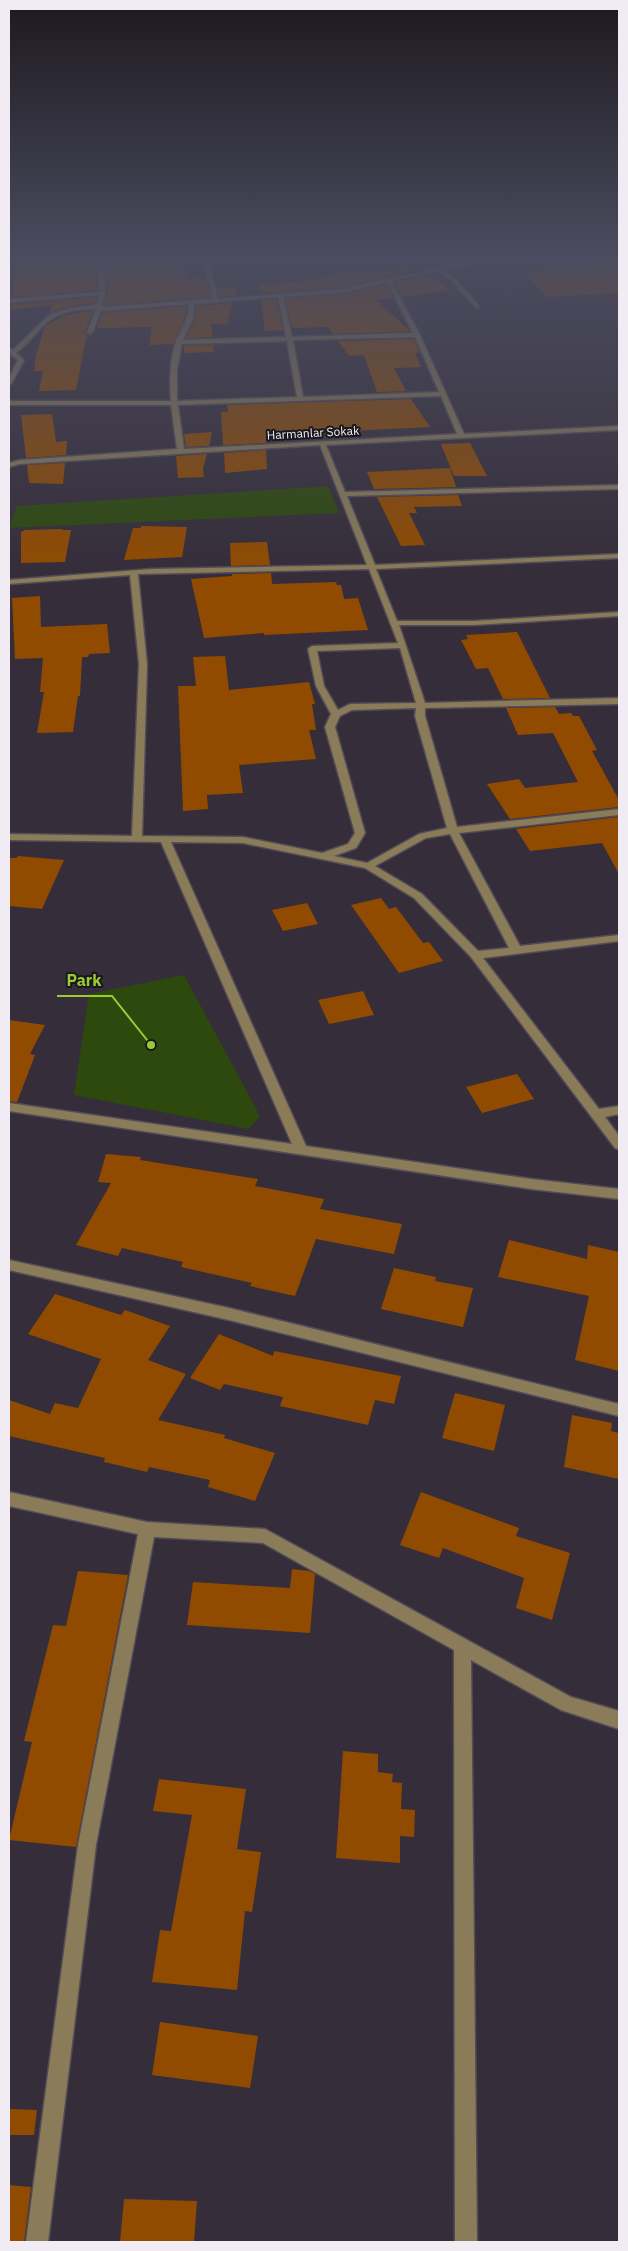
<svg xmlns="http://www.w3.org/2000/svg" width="628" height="2251" font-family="'IBM Plex Sans',sans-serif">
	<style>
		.green { fill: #2d490d }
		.building { fill: #914b00 }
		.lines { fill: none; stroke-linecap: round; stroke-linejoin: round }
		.minor-casing { stroke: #534c57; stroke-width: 3 }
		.minor { fill: #8a7c58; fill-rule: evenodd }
		.labels { text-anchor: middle; stroke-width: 4; stroke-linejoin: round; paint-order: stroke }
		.far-street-label { font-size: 12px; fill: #f1ecf4; stroke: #1a171c }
		.leader { fill: none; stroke: #9bcb33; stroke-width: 2 }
		.callout-dot { fill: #9bcb33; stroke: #1a171c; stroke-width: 2 }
		.callout-label { font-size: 16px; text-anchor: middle; font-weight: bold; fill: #9bcb33; stroke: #1a171c; stroke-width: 4; stroke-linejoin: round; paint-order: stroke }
	</style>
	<rect width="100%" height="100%" fill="#352d39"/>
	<path class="green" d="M328 486 339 513 9 528 17 506Z
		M184 975 260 1116 249 1129 74 1095 89 994Z"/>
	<path class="building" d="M134 259H184L189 278H206L211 297 104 305 108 288 104 260Z
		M94 261 98 290 12 297 17 264Z
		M619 262V293L546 297 522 269Z
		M412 266 419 270 342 287 260 294 258 284 322 280 317 275Z
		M427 275 451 290 402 297 394 282Z
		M386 284 393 298 376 300 410 331 333 334 328 327 292 328 285 299 342 295Z
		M238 286 235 296 219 297 217 288Z
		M97 297 95 303 71 306 50 313 52 305 10 310 11 305Z
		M276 299 283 330 265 331 261 300Z
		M233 303 227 324H211L213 337 186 338 195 320 196 306Z
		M186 306 185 318 173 344 149 345 152 327 97 328 102 313Z
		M93 311 85 331 87 334 76 390 39 391 43 371H34L36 355 45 326 65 315Z
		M414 339 420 353H415L421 367 394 368 406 391 377 392 364 355 349 356 338 341Z
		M213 345 214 352 184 353V346Z
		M411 399 430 427 266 435V443L223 445 221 412H228L227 405Z
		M52 414 56 442 67 441 66 455 26 458 21 415Z
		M212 432 209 446 186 447 184 434Z
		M470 443 487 476H454L441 444Z
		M266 450 267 469 225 473 224 453Z
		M207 454 203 469 204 477 178 478 176 456Z
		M65 463 63 484 29 483 27 465Z
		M450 468 456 487 374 489 367 472Z
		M458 495 462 506 414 507 417 513H409L425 545 401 546 377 497Z
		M141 526 187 527 182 557 124 560 133 528H141Z
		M62 529V530H71L65 562 21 563V532L25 530Z
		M267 542 270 565 231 566 230 543Z
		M271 573 272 584 336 582 337 585H341L344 599 358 598 368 630 264 635V633L204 638 191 579 232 576V574Z
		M40 596 41 627 107 624 110 653 89 654 88 657H82L80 696H78L73 732 37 733 44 692H40L43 658 15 659 12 598Z
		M517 632 550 698 503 699 488 668 476 669 461 640 468 639 466 635Z
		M225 656 229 690 309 682 315 704H312L316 730H309L316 759 239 765 243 793 207 795 208 809 183 811 178 686H196L193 657Z
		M555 707 559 714 571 713 573 716H579L597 750 592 751 619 800V807L510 819 487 784 519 779 525 788 578 782 553 733 518 735 506 708Z
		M619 817V874L602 843 530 851 516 829Z
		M18 856 64 860 42 909 9 906V858H16Z
		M381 898 389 909 396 907 423 943 429 942 443 961 399 973 351 905Z
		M307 903 318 924 283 931 272 910Z
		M363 991 374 1015 329 1024 318 1000Z
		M9 1020 45 1025 30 1054 35 1055 17 1102 9 1101Z
		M517 1074 534 1099 482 1113 466 1087Z
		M106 1154 141 1157 140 1160 258 1179 255 1186 324 1199 320 1209 402 1224 394 1254 316 1239 295 1296 250 1286 252 1283 181 1267 183 1262 122 1248 118 1256 76 1245 111 1183 98 1182Z
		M509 1240 587 1259 588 1245 619 1252V1371L575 1360 589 1296 498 1277Z
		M394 1268 436 1277 435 1281 473 1288 463 1327 381 1309Z
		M55 1294 121 1315 125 1310 170 1326 148 1360 186 1374 158 1420 225 1435 224 1438 275 1453 255 1501 208 1487 210 1480 149 1467 147 1472 104 1462 105 1458 9 1436V1400L50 1414 55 1403 78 1408 101 1359 28 1334Z
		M219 1334 273 1356 274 1351 401 1376 394 1404 375 1400 368 1425 280 1406 283 1397 224 1384 220 1390 190 1378Z
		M455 1393 505 1405 494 1451 442 1438Z
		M572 1415 612 1423 611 1431 619 1433V1479L564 1467Z
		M421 1492 519 1528 516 1536 570 1553 552 1620 516 1608 524 1578 443 1548 439 1558 400 1545Z
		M292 1569 309 1571 315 1574 310 1633 187 1625 193 1582 290 1588Z
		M78 1571 128 1575 76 1847 9 1840 32 1742 24 1741 53 1625 66 1626Z
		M343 1751 378 1754V1772L393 1774 392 1782 402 1783 401 1809 415 1810 414 1837 400 1836V1863L336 1858Z
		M159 1779 246 1789 237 1849 261 1852 252 1912 245 1911 237 1990 152 1982 160 1930 171 1931 192 1815 153 1811Z
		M160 2022 258 2036 250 2088 152 2075Z
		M9 2109 37 2110 34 2135H9Z
		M9 2185 31 2187 24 2242H9Z
		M124 2199 197 2201 194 2242H120Z"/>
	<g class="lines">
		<defs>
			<path id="minor" d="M96 259H102L106 288 102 307 213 299 203 259H208L218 299 342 289 443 267 430 259H436L449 265 497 259 443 270 454 277 479 306 477 309 450 279 437 271 391 281 420 335 464 434 619 426V430L326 445 345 492 619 485V489L347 496 375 565 619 554V558L376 569 397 621H474L619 612V616L474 625H399L425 703 619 698V704L425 708V716L457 827 619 809V815L459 833 520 946 619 935V941L483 958 599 1109 619 1106V1114L605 1117 619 1136V1149L615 1148 471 957 414 898 365 868 243 843 171 842 306 1146 531 1179 619 1189V1199L531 1189 9 1111V1103L292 1144 161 842 9 840V834L132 836 139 664 130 575 9 584V580L152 569 367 565 320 445 20 464 9 467V463L20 460 177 449 171 405H9V401H171C169 382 170 360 176 341 181 328 190 319 188 304L101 311 93 332 90 334 87 332 96 309C74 309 54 313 39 330 32 338 25 347 16 353L24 360 12 383 9 385V378L18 360 9 353V348L13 350 15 348 49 315 71 308 97 305 99 295 9 303V299L100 292ZM387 282 413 333 292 337 283 297 342 293ZM278 297 286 337 183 340 193 319 194 304ZM415 337 439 392 303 397 293 340ZM287 341 297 397 177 401V369L182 344ZM441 396 457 434 184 449 178 405ZM369 569 398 643 312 646 308 649 316 686 331 714 325 727 355 833 348 844 322 853 243 837 142 836 147 664 138 574ZM400 648 416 703 350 704 338 710 324 686 317 651ZM416 708 415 716 447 828 419 834 367 863 334 856 356 848 365 833 335 727 340 716 352 710ZM450 834 509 948 478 951 422 894 375 866 426 838Z
				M541 259H548L557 264 552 265Z
				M9 1260 229 1308 619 1404V1416L229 1320 9 1270Z
				M9 1492 147 1522 265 1529 571 1697 619 1711V1729L561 1710 471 1660 477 2242H455L454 1650 263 1543 154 1537 96 1845 48 2242H26L78 1845 138 1534 9 1506Z"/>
		</defs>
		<use href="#minor" class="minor-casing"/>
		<use href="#minor" class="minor"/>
	</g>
	<linearGradient id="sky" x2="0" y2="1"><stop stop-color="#1d191f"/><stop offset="0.45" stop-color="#4b4c5f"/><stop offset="1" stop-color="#4b4c5f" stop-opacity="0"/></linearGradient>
	<rect width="628" height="574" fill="url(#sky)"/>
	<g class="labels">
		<g class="far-street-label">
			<text transform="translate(313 433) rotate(-3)" y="4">Harmanlar Sokak</text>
		</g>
	</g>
	<path class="leader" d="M151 1045L112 996H57"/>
	<circle class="callout-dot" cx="151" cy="1045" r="5"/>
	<g class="callout-label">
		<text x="84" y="986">Park</text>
	</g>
	<rect width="628" height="2251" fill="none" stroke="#f1ecf4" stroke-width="20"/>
</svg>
